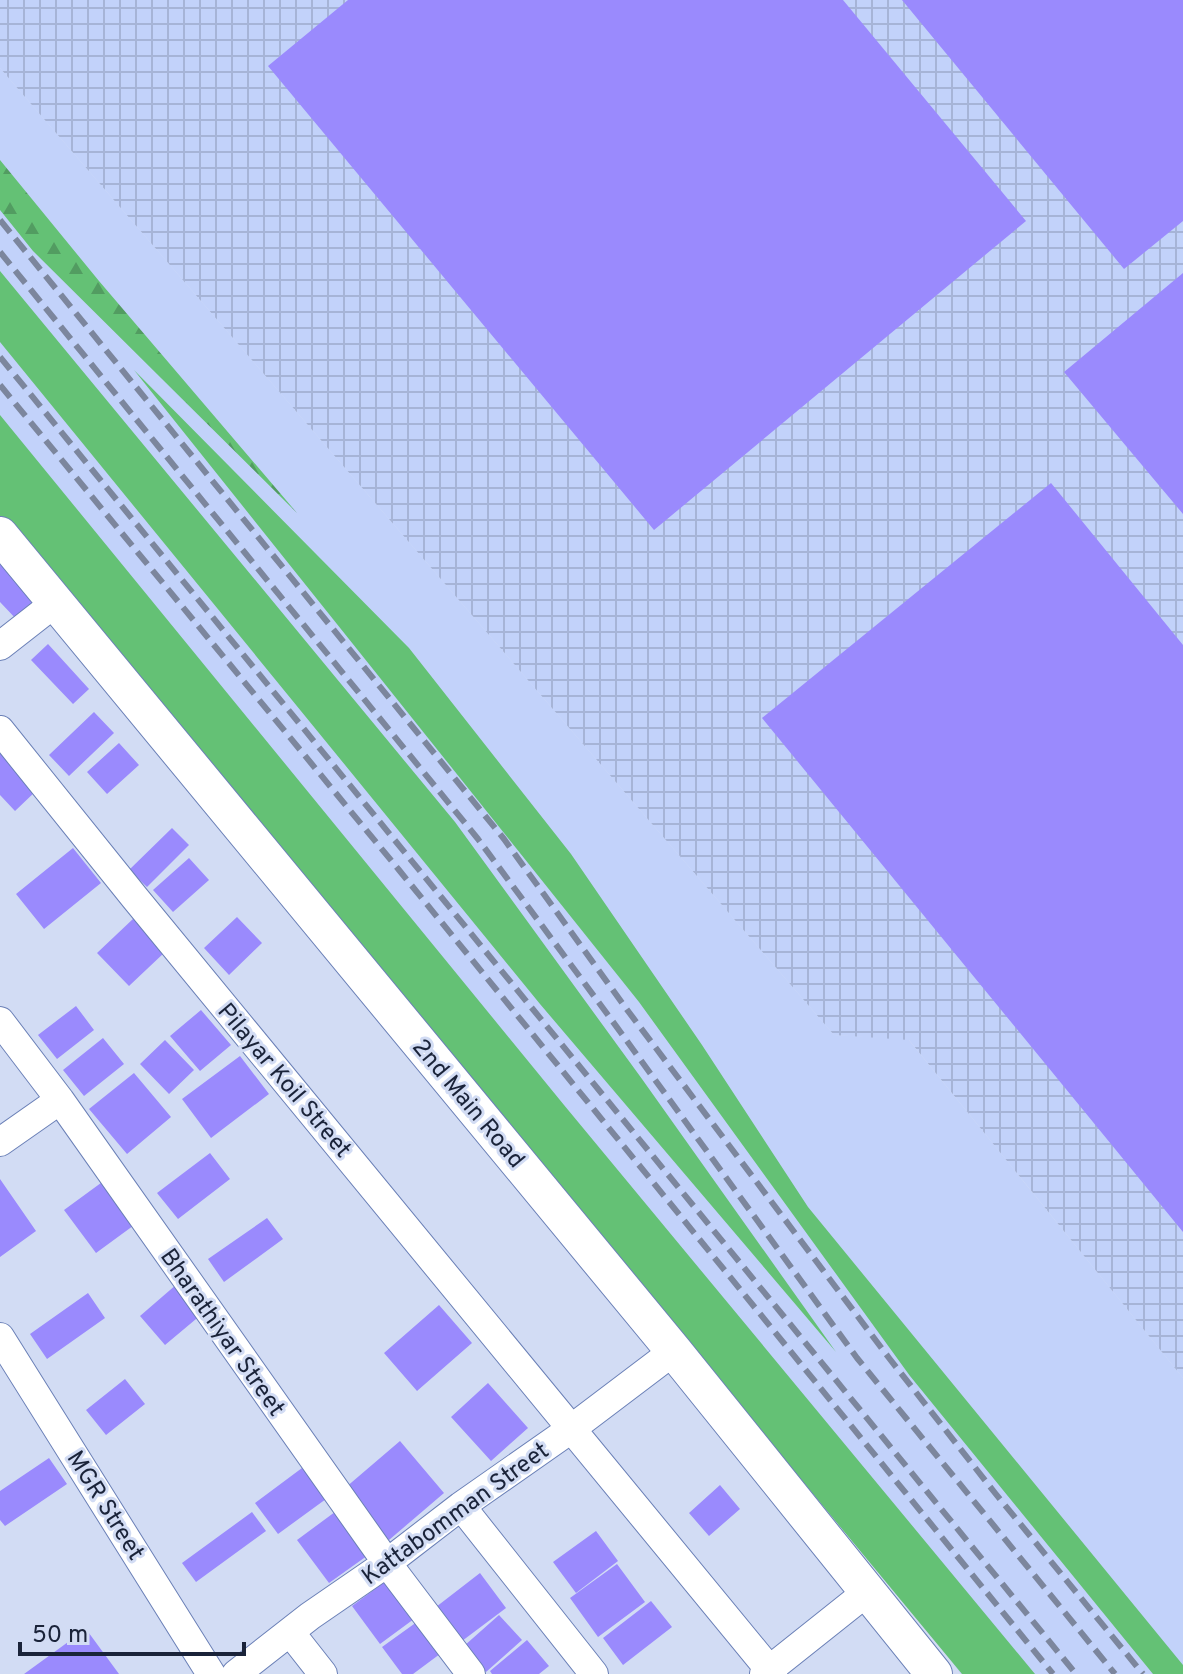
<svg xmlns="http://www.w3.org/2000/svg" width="1183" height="1674" font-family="Overpass,sans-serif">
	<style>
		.built { fill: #c2d2fa }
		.industrial { fill: url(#industrial-grid) }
		.grass { fill: #64c175 }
		.forest { fill: url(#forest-firs) }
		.building { fill: #9a8afd }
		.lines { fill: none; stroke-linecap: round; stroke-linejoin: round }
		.minor-casing { stroke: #6b80b7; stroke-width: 30 }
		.tertiary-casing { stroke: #6b80b7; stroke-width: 38 }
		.minor { stroke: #fff; stroke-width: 28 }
		.tertiary { stroke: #fff; stroke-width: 36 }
		.rail { stroke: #7c869d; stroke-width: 6; stroke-dasharray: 16 8; stroke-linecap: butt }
		.labels { text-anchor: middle; stroke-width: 6; stroke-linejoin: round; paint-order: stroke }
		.street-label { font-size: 24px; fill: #1a2339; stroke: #d2dcf4 }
	</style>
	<defs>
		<pattern id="industrial-grid" width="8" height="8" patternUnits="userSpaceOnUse" patternTransform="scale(2)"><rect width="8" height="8" fill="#c2d2fa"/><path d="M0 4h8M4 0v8" fill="none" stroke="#a6b4d7"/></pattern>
		<pattern id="forest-firs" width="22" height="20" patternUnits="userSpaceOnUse" patternTransform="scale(2)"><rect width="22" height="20" fill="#64c175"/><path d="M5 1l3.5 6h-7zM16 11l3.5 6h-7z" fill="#529c61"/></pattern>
	</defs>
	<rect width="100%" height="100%" fill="#d2dcf4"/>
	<path class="built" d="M0 68 834 1035 908 1039 1183 1378V1674H961L757 1396 0 482Z"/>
	<path class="industrial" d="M0 0H1183V1378L909 1040 834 1035 0 68Z"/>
	<path class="grass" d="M0 271 455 822 642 1079 836 1352 540 1004 0 342Z
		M134 370 409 648 571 854 702 1045 808 1207 1183 1665V1674H1153L910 1376 639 1002Z
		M0 415 564 1105 1035 1674H962L291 863 0 518Z"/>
	<path class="forest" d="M0 160 99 281 297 513 33 251 0 210Z"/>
	<path class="building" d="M348 0H843L1026 221 654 530 268 66Z
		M902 0H1183V221L1124 269Z
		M1183 273V514L1064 372Z
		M1051 483 1183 645V1232L762 718Z
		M4 562 41 599 18 621 0 602V565Z
		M48 644 89 689 73 704 31 660Z
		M94 712 114 733 69 776 49 755Z
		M119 743 139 765 107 794 87 772Z
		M0 749 37 790 15 811 0 795Z
		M172 828 189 845 147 887 129 870Z
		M73 848 101 883 44 929 16 894Z
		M189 858 209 880 173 912 153 890Z
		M237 917 262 943 229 975 204 948Z
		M134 918 165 952 129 986 97 953Z
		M76 1006 94 1030 57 1059 38 1035Z
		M201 1010 231 1045 200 1071 170 1036Z
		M103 1038 124 1064 84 1096 63 1070Z
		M165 1040 194 1070 169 1094 140 1064Z
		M240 1056 269 1094 211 1138 182 1099Z
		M134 1073 171 1117 127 1154 89 1109Z
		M210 1153 230 1179 178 1219 157 1193Z
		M0 1179 36 1231 0 1257Z
		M105 1180 137 1223 96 1253 64 1210Z
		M267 1218 283 1239 224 1282 208 1259Z
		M177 1284 202 1314 165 1345 140 1316Z
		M88 1293 105 1318 47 1359 30 1334Z
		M439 1305 472 1343 417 1391 384 1353Z
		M125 1379 145 1404 106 1435 86 1410Z
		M488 1383 528 1428 491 1461 451 1417Z
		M400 1441 444 1493 389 1540 345 1488Z
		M49 1458 67 1484 5 1526 0 1520V1491Z
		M302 1468 326 1499 278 1534 255 1503Z
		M720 1485 740 1509 709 1536 689 1513Z
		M339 1509 371 1553 329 1583 297 1540Z
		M252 1512 266 1531 196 1582 182 1563Z
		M596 1531 618 1561 576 1593 553 1562Z
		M617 1564 645 1602 598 1637 570 1598Z
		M480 1573 506 1608 462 1641 436 1607Z
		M390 1578 418 1616 380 1644 352 1606Z
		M651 1601 672 1627 623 1665 603 1638Z
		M499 1615 522 1640 486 1672 464 1646Z
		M421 1619 444 1651 413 1674H402L382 1647Z
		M86 1629 119 1674H24Z
		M527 1640 549 1666 539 1674H492L490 1671Z"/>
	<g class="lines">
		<defs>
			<path id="minor" d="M0 646 55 603
				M0 730 135 898 773 1674
				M0 1021 60 1100 387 1563 471 1674
				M0 1142 60 1100
				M0 1337 211 1674
				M461 1506 594 1674
				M290 1632 323 1674
				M236 1674 310 1616 387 1563 461 1506 571 1429 674 1351
				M764 1674 867 1592"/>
			<path id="tertiary" d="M0 535 674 1351 934 1674"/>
		</defs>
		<use href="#minor" class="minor-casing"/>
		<use href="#tertiary" class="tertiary-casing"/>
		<use href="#minor" class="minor"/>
		<use href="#tertiary" class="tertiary"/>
		<path class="rail" d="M0 220 504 839 628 1011 889 1358 995 1493 1143 1674
			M0 252 478 839 608 1015 857 1358 1115 1674
			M0 357 1076 1674
			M0 385 399 870 1053 1674"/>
	</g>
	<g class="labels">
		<g class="street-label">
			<text transform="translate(285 1080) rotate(50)" y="8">Pilayar Koil Street</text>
			<text transform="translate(469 1103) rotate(50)" y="8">2nd Main Road</text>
			<text transform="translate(223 1332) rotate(55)" y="8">Bharathiyar Street</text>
			<text transform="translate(106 1505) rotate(58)" y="8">MGR Street</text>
			<text transform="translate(455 1513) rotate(-36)" y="8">Kattabomman Street</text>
		</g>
	</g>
	<path d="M20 1642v12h224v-12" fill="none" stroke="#1a2339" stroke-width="4"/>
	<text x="32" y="1642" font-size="24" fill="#1a2339" stroke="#d2dcf4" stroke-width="6" paint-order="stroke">50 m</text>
</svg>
